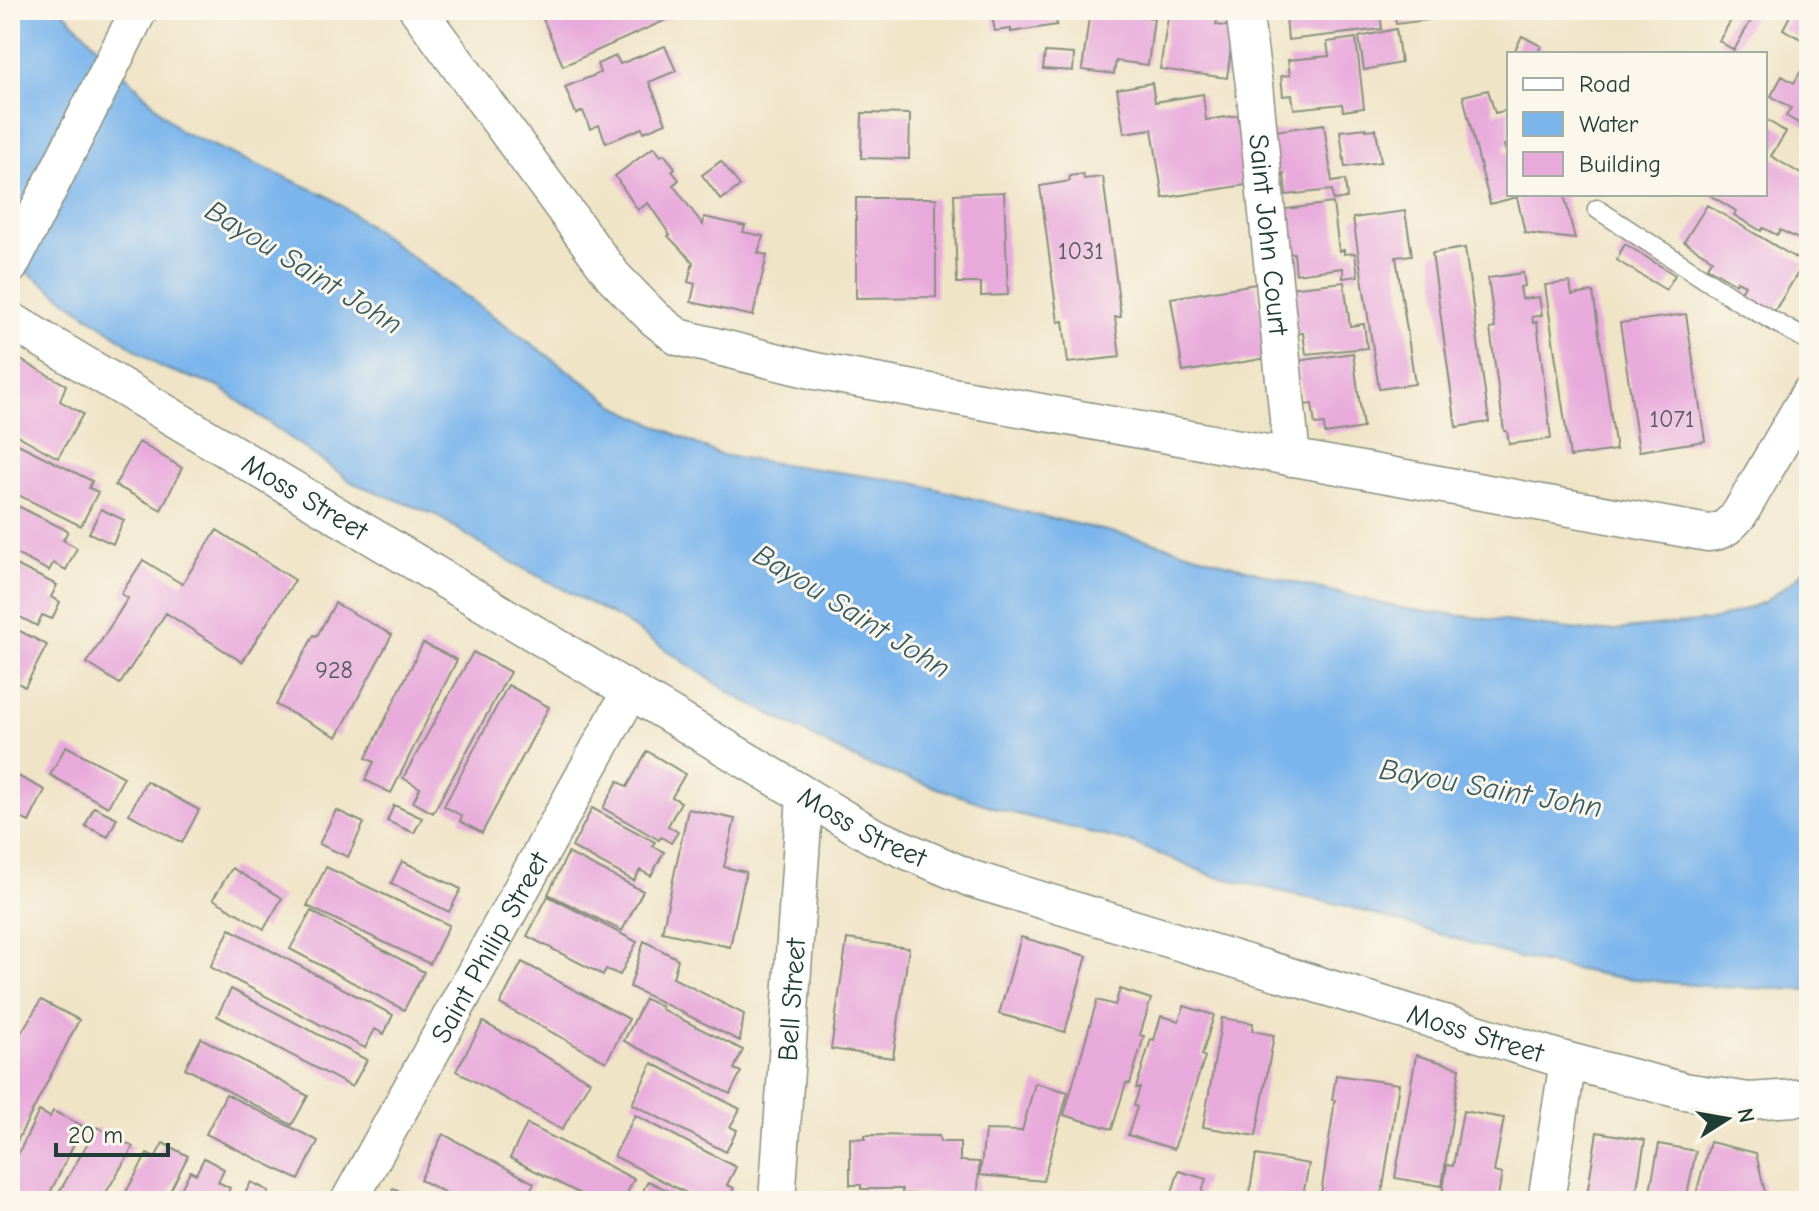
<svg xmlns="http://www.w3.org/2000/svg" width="1819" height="1211" font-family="'Comic Neue',sans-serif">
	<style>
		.water { fill: #7bb5ec; stroke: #4d7990; stroke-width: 2 }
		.building { fill: #e8aadb }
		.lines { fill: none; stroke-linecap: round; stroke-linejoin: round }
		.service-casing { stroke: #88907e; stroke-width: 21 }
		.minor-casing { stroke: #88907e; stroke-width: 39 }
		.service { stroke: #fff; stroke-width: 18 }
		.minor { stroke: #fff; stroke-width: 36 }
		.labels { text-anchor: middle; stroke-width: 6; stroke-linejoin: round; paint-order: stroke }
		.number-label { font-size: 24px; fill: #51585e }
		.street-label { font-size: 28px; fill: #1f3d34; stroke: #fbf7ec }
		.water-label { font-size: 30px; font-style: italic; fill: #365b62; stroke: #fbf7ec }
	</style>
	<rect width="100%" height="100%" fill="#fbf7ec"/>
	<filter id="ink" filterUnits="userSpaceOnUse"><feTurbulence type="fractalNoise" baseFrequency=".0125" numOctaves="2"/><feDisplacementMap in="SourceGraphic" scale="16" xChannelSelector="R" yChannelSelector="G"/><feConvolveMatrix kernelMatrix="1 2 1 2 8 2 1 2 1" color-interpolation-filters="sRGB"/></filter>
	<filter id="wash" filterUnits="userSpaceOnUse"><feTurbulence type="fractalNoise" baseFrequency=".006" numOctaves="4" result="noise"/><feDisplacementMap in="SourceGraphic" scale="32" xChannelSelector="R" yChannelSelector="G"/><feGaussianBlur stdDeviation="1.8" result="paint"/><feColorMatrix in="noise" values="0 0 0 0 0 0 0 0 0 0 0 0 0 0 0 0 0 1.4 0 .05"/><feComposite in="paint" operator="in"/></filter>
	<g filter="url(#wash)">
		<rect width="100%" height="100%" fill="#f0e4c7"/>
		<path class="water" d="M10 10H62L180 131 328 196 621 409 720 455 914 483 1024 512 1146 540 1288 581 1405 609 1595 632 1715 620 1764 602 1793 581 1809 565V990L1716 987 1614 977 1520 958 1350 907 1213 876 1133 843 1005 811 863 763 732 694 620 619 494 553 436 515 353 483 219 387 160 367 30 274 10 264Z"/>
		<g id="blocks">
			<path class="building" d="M543 10H673L675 16 563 66 540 12Z
				M1000 10H1055L1057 25 1011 32V29L995 31 991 11Z
				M1090 10H1123V14L1154 18 1148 65 1116 61 1114 74 1082 70Z
				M1274 10H1380L1382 29 1288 40 1286 16 1274 17Z
				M1394 10H1426L1428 20 1396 24Z
				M1737 10H1757L1734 50 1719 41Z
				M1793 10H1809V59L1802 55 1808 43 1783 29Z
				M1187 12 1218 17 1216 25 1234 27 1227 78 1160 69 1168 17 1185 19Z
				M1396 29 1401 63 1364 70 1359 37Z
				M1522 36 1541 46 1537 54H1513Z
				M1356 38 1364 108 1343 111 1342 104 1294 109 1292 95 1283 96 1281 76 1290 75 1288 60 1329 56 1327 42Z
				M665 46 676 71 649 82 666 123 644 132 642 128 606 143 599 125 590 129 583 111 576 114 565 87 600 73 597 64 616 56 620 64Z
				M1045 52 1074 54 1073 71 1043 69Z
				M1802 69 1809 73V129L1786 116 1791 108 1771 96 1782 76 1794 83Z
				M1152 83 1155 102 1203 94 1206 120 1241 115 1252 184 1163 198 1152 129 1124 133 1117 89Z
				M1488 90 1495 113 1509 110V144L1504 145 1506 152 1509 151V194H1564L1575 239 1525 233 1517 197 1490 204 1463 96Z
				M862 113 910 114 909 159 861 158Z
				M1765 119 1786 132 1771 156 1809 179 1807 243 1780 230 1777 235 1763 228 1761 231 1734 215 1736 211 1708 194H1765Z
				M1324 124 1332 182 1345 180 1347 198 1333 200 1332 190 1286 195 1284 174 1274 175 1268 132Z
				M1366 128V130L1376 129 1381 162 1345 167 1340 131Z
				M654 147 661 156 664 154 675 168 672 171 679 180 673 185 703 225 704 217 745 226 743 232 763 236 758 253 767 255 753 316 691 302 695 284 688 282 693 262 668 236 670 235 648 203 638 210 615 176Z
				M721 161 740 186 721 200 702 175Z
				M1083 174 1084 179 1103 177 1121 317H1115L1120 357 1068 363 1063 321 1058 322 1040 186 1070 181 1069 176Z
				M1004 192 1008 295 981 296V283H957L954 194Z
				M856 198H936V297L856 298Z
				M1333 203 1339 251 1344 250V254L1355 253 1358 276 1343 278V268L1296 274 1294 253 1284 254 1278 210Z
				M1707 205 1804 263 1772 315 1740 294 1745 285 1737 281 1736 284 1707 267 1712 259 1684 242Z
				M1405 211 1412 255 1396 257 1415 384 1379 389 1353 218Z
				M1625 244 1675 275 1666 290 1616 260Z
				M1465 248 1489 422 1456 427 1432 253Z
				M1523 273 1525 286 1520 287 1522 299 1539 297 1542 315 1532 317 1533 323 1537 322 1551 439 1509 444 1507 431H1504L1490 329 1495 328 1488 278Z
				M1344 282 1350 326 1364 324 1367 348 1306 354 1303 333 1294 334 1288 288Z
				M1570 282 1572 295 1593 292 1616 450 1570 457 1545 285Z
				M1256 284 1268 358 1183 372 1171 298Z
				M1686 314 1705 441 1639 451 1620 323Z
				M1353 353 1363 428 1325 434 1324 424 1315 425 1312 404 1304 405 1297 361Z
				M10 354 66 385 60 401 83 414 58 458 10 431Z
				M10 440 92 481 89 488 98 492 81 526 10 491Z
				M139 442 182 468 161 510 115 485Z
				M10 502 68 531 63 540 77 548 66 570 53 563 49 571 10 551Z
				M101 509 124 520 113 544 89 533Z
				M217 530 295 580 242 662 166 613 120 684 87 663 128 598 121 594 143 560 182 584Z
				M10 562 57 585 51 597 60 602 52 619 42 615 37 626 10 612Z
				M335 603 392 635 337 737 276 705 314 635 317 636Z
				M10 626 47 645 25 687 10 679Z
				M423 643 457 660 391 793 365 780 374 762 366 758Z
				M473 652 510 672 433 813 413 802 420 788 403 778Z
				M508 685 549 707 482 833 460 821 462 816 444 806Z
				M66 746 124 777 108 807 50 775Z
				M647 751 685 774 672 797 681 802 668 826 678 832 671 843 661 837 659 840 603 808 618 781 627 787Z
				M10 772 45 790 29 822 10 813Z
				M146 781 199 810 182 843 129 814Z
				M394 805 422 818 414 833 387 821Z
				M94 807 117 818 108 837 85 826Z
				M592 808 655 842 652 846 664 852 651 876 640 870 634 881 572 847Z
				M688 809 735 819 724 867 746 872 730 947 662 932Z
				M336 810 364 823 348 857 319 844Z
				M568 853 643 891 622 931 548 894Z
				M402 861 461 889 449 912 391 883Z
				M326 867 449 925 430 964 307 906Z
				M232 868 282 898 264 929 213 899Z
				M548 896 637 942 620 975 606 969 603 975 527 936Z
				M311 911 424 972 404 1010 290 949Z
				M230 929 393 1015 384 1034 375 1029 365 1048 210 967Z
				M1021 937 1087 956 1065 1032 999 1014Z
				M847 939 909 948 893 1058 831 1049Z
				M644 941 678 959 673 978 744 1014 740 1041 630 987Z
				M522 962 629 1019 606 1062 500 1004Z
				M231 989 367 1060 352 1087 217 1016Z
				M1120 989 1151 999 1140 1035 1144 1036 1130 1084 1126 1083 1112 1129 1064 1115 1097 1000 1115 1005Z
				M645 999 662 1007 661 1009 743 1050 734 1069 741 1072 730 1094 624 1041Z
				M41 1000 79 1020 10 1155V1051Z
				M1184 1006 1214 1015 1202 1055 1205 1057 1174 1149 1128 1135 1137 1107 1134 1105 1140 1088H1136L1151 1039 1154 1040 1161 1016 1179 1021Z
				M1222 1018 1253 1023 1252 1031 1274 1035 1256 1136 1203 1127Z
				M483 1022 590 1081 562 1130 456 1071Z
				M201 1038 308 1096 292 1125 185 1068Z
				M1416 1055 1460 1068 1442 1186 1395 1178Z
				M652 1063 740 1109 730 1127 737 1130 726 1152 632 1104Z
				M1336 1075 1399 1084 1381 1201H1320L1335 1100H1332Z
				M1035 1083 1068 1092 1043 1181 980 1175 985 1130 1022 1131Z
				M226 1094 318 1141 299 1180 206 1134Z
				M39 1111 50 1117 53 1111 83 1126 46 1201H10V1171Z
				M1463 1111 1504 1118 1494 1172 1502 1174 1497 1201H1441L1447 1165 1453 1166Z
				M635 1115 736 1167 727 1185 734 1188 727 1201H702L614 1156Z
				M527 1124 634 1179 623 1201H594L510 1158Z
				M97 1127 133 1147 101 1201H54Z
				M1597 1132 1645 1140 1635 1201H1586Z
				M443 1134 534 1183 525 1201H462L420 1180Z
				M865 1135 939 1136 940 1142H960V1161L979 1162 978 1194H902V1189H861V1185H850V1138L865 1139Z
				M1710 1142 1756 1153 1767 1201H1722L1721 1199 1696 1194Z
				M163 1143 188 1156 165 1201H121L147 1154 155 1158Z
				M1659 1144 1696 1151 1686 1201H1648Z
				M1256 1155 1309 1164 1302 1201H1248Z
				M204 1158 224 1169 218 1182 230 1188 223 1201H175L190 1171 196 1174Z
				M1179 1171 1206 1179 1199 1201H1169Z
				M648 1181 689 1201H638Z
				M251 1182 269 1191 264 1201H241Z
				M393 1188 419 1201H387Z"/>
		</g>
	</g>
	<g filter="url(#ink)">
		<use href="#blocks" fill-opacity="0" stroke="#88907e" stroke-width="2"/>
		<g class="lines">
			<defs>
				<path id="service" d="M1597 209 1743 304 1809 341"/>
				<g id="minor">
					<path d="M418 10 613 276 654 318 678 337 815 371 1708 533C1724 532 1730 525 1740 513L1809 394"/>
					<path id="s1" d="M1244 10 1254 85 1292 458"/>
					<path d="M10 266 139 10"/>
					<path id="s2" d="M10 320 873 836 972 879 1568 1061 1684 1091 1749 1101 1809 1097"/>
					<path id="s3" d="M349 1201 630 692"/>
					<path id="s4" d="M777 1201 805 796"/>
					<path d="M1546 1201 1568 1061"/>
				</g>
			</defs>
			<use href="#service" class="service-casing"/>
			<use href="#minor" class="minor-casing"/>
			<use href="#service" class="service"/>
			<use href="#minor" class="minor"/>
		</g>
	</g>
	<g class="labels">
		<g class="number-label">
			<text x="1081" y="259">1031</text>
			<text x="1672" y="427">1071</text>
			<text x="334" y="678">928</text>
		</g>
		<g class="street-label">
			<text dy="10" stroke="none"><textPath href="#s1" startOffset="226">Saint John Court</textPath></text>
			<text dy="10" stroke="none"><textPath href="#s2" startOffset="344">Moss Street</textPath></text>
			<text dy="10" stroke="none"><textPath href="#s2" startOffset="992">Moss Street</textPath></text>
			<text dy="10" stroke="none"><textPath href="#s3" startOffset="290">Saint Philip Street</textPath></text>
			<text dy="10" stroke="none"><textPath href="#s4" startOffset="202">Bell Street</textPath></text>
			<text dy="10" stroke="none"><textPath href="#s2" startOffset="1640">Moss Street</textPath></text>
		</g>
		<g class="water-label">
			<text transform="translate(304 267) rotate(32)" y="10">Bayou Saint John</text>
			<text transform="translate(852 611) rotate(32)" y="10">Bayou Saint John</text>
			<text transform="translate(1491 788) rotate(10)" y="10">Bayou Saint John</text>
		</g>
	</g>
	<rect width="1819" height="1211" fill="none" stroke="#fbf7ec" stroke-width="40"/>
	<rect x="1507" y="52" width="260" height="144" fill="#fbf7ec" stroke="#a3ada2" stroke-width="2"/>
	<rect x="1523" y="78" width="40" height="12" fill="#ffffff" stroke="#a3ada2" stroke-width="2"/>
	<text x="1579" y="92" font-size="24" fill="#1f3d34">Road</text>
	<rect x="1523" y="112" width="40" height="24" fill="#7bb5ec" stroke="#a3ada2" stroke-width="2"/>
	<text x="1579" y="132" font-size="24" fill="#1f3d34">Water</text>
	<rect x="1523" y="152" width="40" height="24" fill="#e8aadb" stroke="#a3ada2" stroke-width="2"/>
	<text x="1579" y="172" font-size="24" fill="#1f3d34">Building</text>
	<g transform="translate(1727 1119) rotate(79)" stroke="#fbf7ec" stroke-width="6" paint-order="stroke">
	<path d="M0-6L14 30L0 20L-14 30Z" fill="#1f3d34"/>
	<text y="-12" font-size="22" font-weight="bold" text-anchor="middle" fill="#1f3d34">N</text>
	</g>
	<path d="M56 1143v12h112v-12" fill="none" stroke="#1f3d34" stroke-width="4"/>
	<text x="68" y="1143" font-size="24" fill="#1f3d34" stroke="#fbf7ec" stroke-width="6" paint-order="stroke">20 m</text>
</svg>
